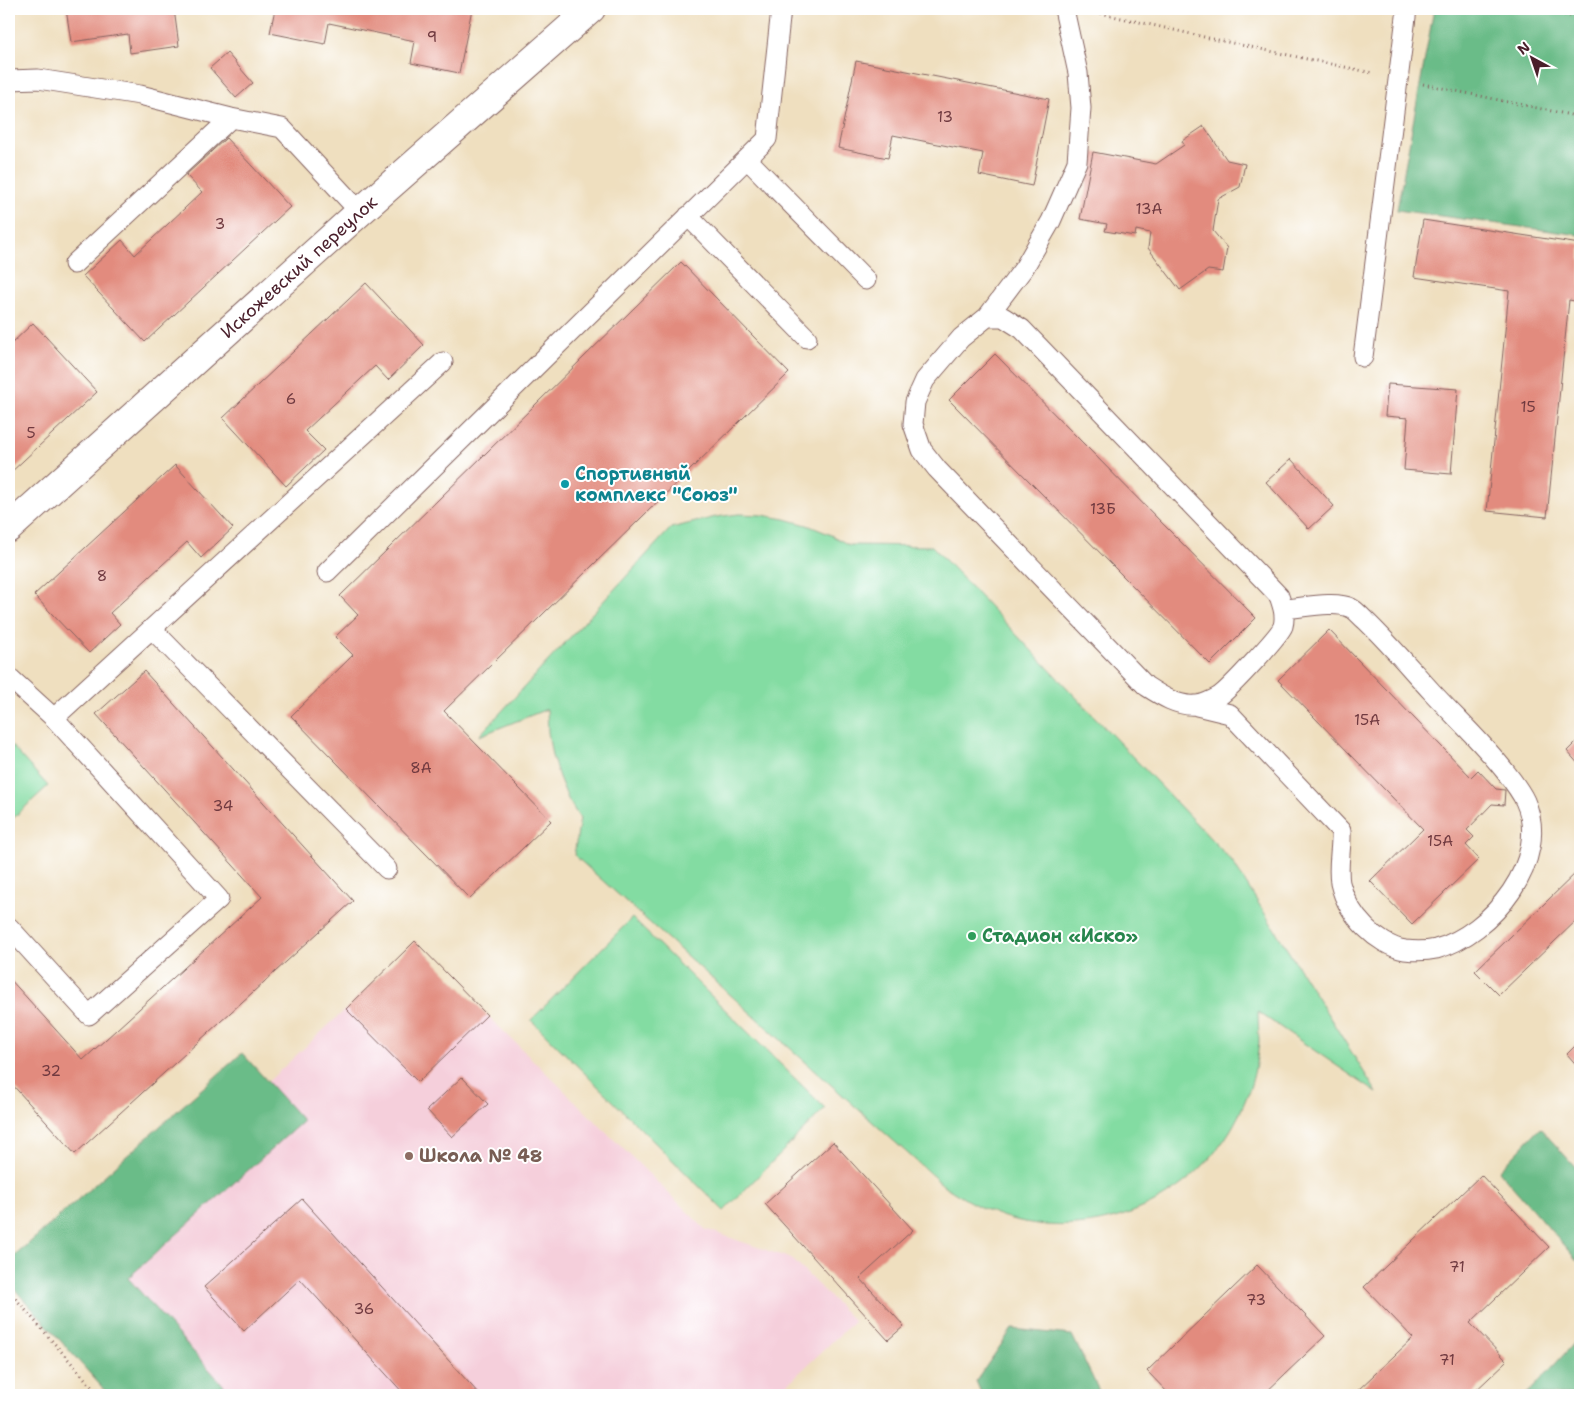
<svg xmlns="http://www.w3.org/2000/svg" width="1589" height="1404" font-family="'Shantell Sans',sans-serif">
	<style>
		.built { fill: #f5cfdb }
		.green { fill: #83dca2; stroke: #667e66 }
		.forest { fill: #6abc88; stroke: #5a6e5a }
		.building { fill: #e28b7e }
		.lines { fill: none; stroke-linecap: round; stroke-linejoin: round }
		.lane-casing { stroke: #84625f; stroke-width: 21 }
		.street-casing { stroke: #84625f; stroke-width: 30 }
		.path { stroke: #84625f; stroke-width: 3; stroke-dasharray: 1 4; stroke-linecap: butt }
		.lane { stroke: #fff; stroke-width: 19 }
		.street { stroke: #fff; stroke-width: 28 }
		.culture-dot { fill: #0f9aa8; stroke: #fff; stroke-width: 2 }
		.leisure-dot { fill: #2e9e5b; stroke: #fff; stroke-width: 2 }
		.education-dot { fill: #8d6e63; stroke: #fff; stroke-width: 2 }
		.labels { text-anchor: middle; stroke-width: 4; stroke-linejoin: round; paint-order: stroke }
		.number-label { font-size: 15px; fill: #703a40 }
		.street-label { font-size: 18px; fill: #4a1f2b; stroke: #fff }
		.culture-label { font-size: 18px; font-weight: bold; fill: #0d838f; stroke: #fff; text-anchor: start }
		.leisure-label { font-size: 18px; font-weight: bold; fill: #27864d; stroke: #fff; text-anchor: start }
		.education-label { font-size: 18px; font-weight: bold; fill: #785e54; stroke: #fff; text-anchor: start }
	</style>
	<rect width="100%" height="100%" fill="#fff"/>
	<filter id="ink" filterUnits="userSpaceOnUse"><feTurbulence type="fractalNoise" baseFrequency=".02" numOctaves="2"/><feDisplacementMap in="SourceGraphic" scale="10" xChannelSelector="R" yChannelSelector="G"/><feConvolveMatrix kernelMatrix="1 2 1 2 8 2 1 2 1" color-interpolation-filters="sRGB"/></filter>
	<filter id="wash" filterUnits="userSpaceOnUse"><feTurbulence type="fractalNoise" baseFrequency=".0096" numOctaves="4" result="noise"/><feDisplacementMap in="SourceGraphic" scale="20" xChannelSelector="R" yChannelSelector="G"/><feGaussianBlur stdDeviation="1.12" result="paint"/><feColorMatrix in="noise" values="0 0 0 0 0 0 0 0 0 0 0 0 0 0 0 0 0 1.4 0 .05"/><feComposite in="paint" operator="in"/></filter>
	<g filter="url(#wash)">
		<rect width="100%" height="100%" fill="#efdfbf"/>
		<path class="built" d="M346 1009 418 1082 487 1015 705 1229 792 1259 854 1321 776 1395H162L56 1279Z"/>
		<path class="green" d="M739 514 762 515 785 519 807 525 829 534 849 545 932 546 1232 861 1377 1093 1258 1012C1258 1022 1259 1032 1259 1042 1257 1062 1253 1083 1245 1101 1211 1188 1116 1240 1025 1222 995 1217 968 1202 943 1185L574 855 580 819 568 799 559 777 552 756 548 732 547 709 479 736 671 528 716 517Z
			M9 743 48 786 9 822Z
			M632 918 825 1108 724 1211 531 1020Z"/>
		<path class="forest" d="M1434 9H1564L1580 12V235L1397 210Z
			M242 1053 303 1121 128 1278 232 1395H109L9 1283V1261Z
			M1540 1128 1580 1172V1264L1499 1171Z
			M1012 1329 1072 1335 1101 1395H982L976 1381Z
			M1580 1337V1395H1525L1533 1388Z"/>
		<g id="blocks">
			<path class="building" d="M66 9H174L179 46 130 53 128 34 71 42Z
				M275 9H472L459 73 411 63 415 41 329 23 325 44 270 33Z
				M227 53 253 83 236 98 210 68Z
				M856 61 1049 99 1032 186 979 175 983 153 893 135 888 158 838 148Z
				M1204 126 1227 160 1245 164 1240 187 1218 199 1213 231 1227 248 1223 272 1208 270 1180 290 1148 248 1150 233 1136 230 1135 236 1105 231 1107 224 1080 219 1093 152 1156 164 1184 145 1182 141Z
				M226 138 290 207 145 342 83 276 122 240 135 255 202 192 186 175Z
				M1423 220 1580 244V302L1569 300 1547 517 1487 511 1509 291 1414 277Z
				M681 262 789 373 444 711 551 821 470 899 291 716 353 655 335 637 358 615 340 596Z
				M366 283 424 345 388 380 375 366 305 431 324 450 286 486 223 418Z
				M33 323 97 392 9 474V377L13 373 9 368V346Z
				M995 354 1256 618 1210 664 949 400Z
				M1388 384 1458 389 1451 474 1404 470 1408 418 1385 416Z
				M1291 459 1334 506 1309 529 1266 482Z
				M175 465 233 528 201 558 187 542 110 613 120 624 89 653 34 595Z
				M1329 630 1471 777 1478 770 1496 789 1505 790 1504 805 1492 804 1467 830 1474 837 1466 845 1479 859 1412 924 1370 881 1423 829 1278 680Z
				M144 671 353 901 75 1154 9 1081V978L83 1060 262 897 96 714Z
				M1580 738V766L1567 751Z
				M1580 869V917L1499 995 1475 971Z
				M415 941 487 1015 418 1082 346 1009Z
				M1580 1041V1069L1567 1054Z
				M462 1077 488 1104 452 1137 427 1110Z
				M833 1142 913 1230 860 1278 904 1326 888 1340 765 1204Z
				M1481 1175 1549 1247 1470 1323 1507 1361 1471 1395H1362L1357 1391 1413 1338 1364 1287Z
				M302 1199 480 1395H405L300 1279 244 1331 204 1287Z
				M1257 1265 1325 1336 1263 1395H1170L1147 1371Z"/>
		</g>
	</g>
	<g filter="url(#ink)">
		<use href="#blocks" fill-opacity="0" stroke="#84625f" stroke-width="1"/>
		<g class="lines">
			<defs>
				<path id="lane" d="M9 80 38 79 140 95 231 118 282 128 360 212
					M747 159 866 280
					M688 216 807 338
					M74 264 231 118
					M987 317H1003L1022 329 1279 596C1282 605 1286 615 1283 626 1280 635 1228 691 1218 697 1213 700 1202 705 1196 705 1178 707 1160 695 1146 686L937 469 922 450 913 424 915 402 925 380 961 338 987 317 1024 268 1051 221 1077 162 1081 108 1078 73 1064 9
					M1363 357 1407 9
					M327 572 767 139 781 9
					M152 629 387 869
					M9 677 54 718 219 899 89 1015 9 927
					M1197 706 1230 714 1341 831C1342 848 1337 865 1340 883 1344 900 1354 916 1366 928 1376 938 1391 948 1405 950 1414 951 1427 951 1436 949 1491 934 1552 860 1525 801 1520 790 1511 779 1504 770 1482 742 1456 718 1432 692 1410 668 1389 643 1365 620 1361 617 1356 610 1351 608 1335 600 1302 608 1284 609
					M54 718 443 362"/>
				<path id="street" d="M9 528 360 212 591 9"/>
			</defs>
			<use href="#lane" class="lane-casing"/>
			<use href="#street" class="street-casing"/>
			<path class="path" d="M1535 9 1580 18
				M1091 11 1213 39 1373 73
				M1423 84 1580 117
				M9 1291 99 1395"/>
			<use href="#lane" class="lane"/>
			<use href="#street" class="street"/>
		</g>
	</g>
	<circle class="culture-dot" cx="565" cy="484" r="5"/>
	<circle class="leisure-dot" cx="972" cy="936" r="5"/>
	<circle class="education-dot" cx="409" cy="1156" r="5"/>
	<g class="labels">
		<g class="number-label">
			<text x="432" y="42">9</text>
			<text x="945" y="122">13</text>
			<text x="1149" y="214">13А</text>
			<text x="220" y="229">3</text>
			<text x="291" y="404">6</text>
			<text x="1528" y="412">15</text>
			<text x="31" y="438">5</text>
			<text x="1103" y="514">13Б</text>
			<text x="102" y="581">8</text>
			<text x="1367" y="725">15А</text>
			<text x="421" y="773">8А</text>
			<text x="223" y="811">34</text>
			<text x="1440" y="846">15А</text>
			<text x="51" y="1076">32</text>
			<text x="1457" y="1272">71</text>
			<text x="1256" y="1305">73</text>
			<text x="364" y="1314">36</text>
			<text x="1447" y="1365">71</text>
		</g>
		<g class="street-label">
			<text transform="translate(299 267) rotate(-42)" y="6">Искожевский переулок</text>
		</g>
		<g class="culture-label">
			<text x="575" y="480">Спортивный<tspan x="575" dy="21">комплекс "Союз"</tspan></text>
		</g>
		<g class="leisure-label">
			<text x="982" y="942">Стадион «Иско»</text>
		</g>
		<g class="education-label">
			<text x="419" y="1162">Школа № 48</text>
		</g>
	</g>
	<rect width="1589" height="1404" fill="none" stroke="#fff" stroke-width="30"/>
	<g transform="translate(1532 58) rotate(320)" stroke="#ffffff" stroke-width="4" paint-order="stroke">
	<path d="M0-4L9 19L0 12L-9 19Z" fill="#4a1f2b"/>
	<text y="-8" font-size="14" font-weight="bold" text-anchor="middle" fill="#4a1f2b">N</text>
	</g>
</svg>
